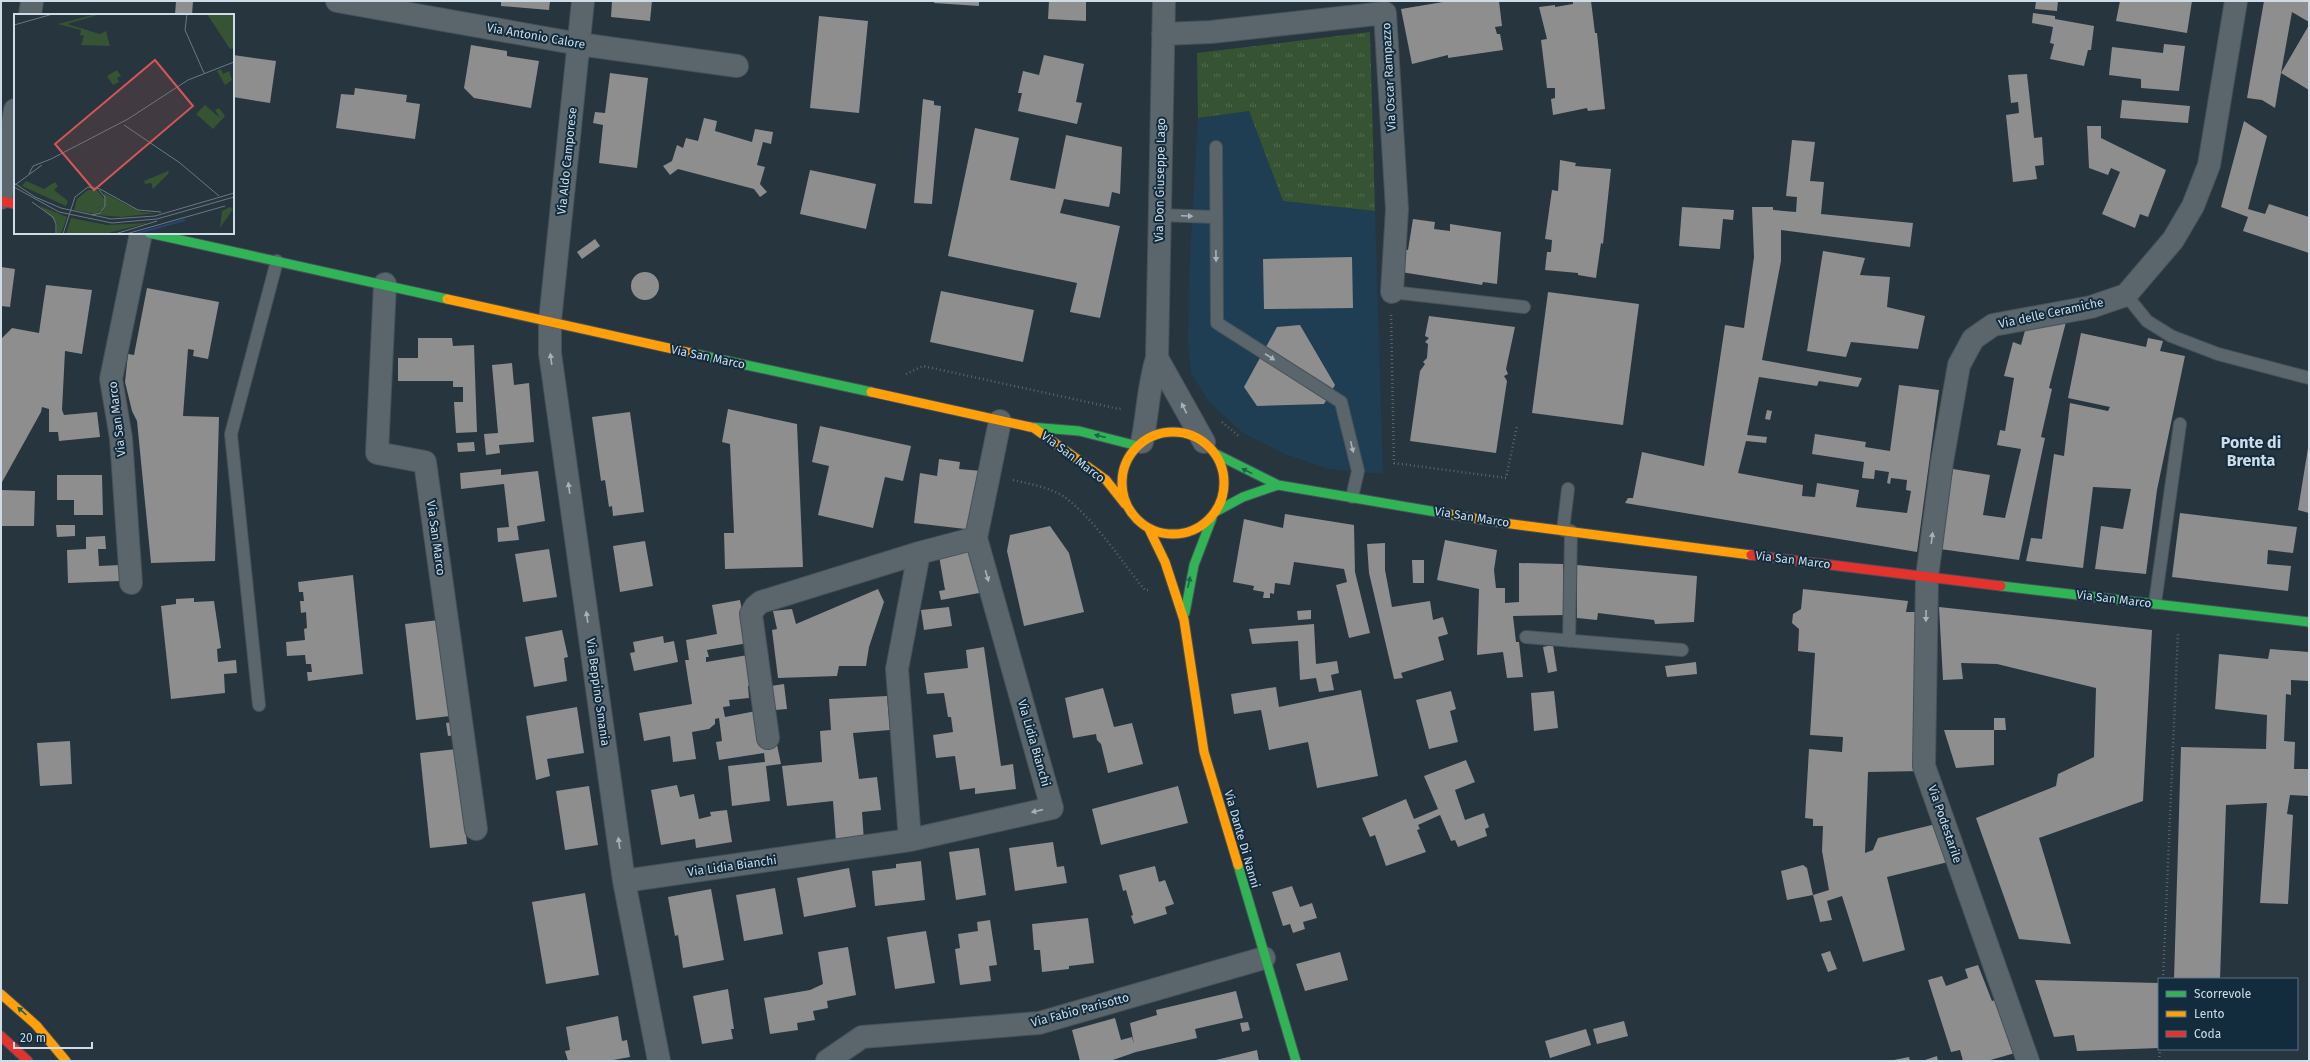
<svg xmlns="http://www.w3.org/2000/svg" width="2310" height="1062" font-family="'Fira Sans',sans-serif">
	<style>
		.built { fill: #1f3e53 }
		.grass { fill: url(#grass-tufts) }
		.building { fill: #8e8e8e }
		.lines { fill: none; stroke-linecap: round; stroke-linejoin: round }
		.lane-casing { stroke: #46525a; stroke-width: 14 }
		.street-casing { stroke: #46525a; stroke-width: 24 }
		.fast-casing { stroke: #46525a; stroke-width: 11 }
		.slow-casing { stroke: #46525a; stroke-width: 11 }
		.jam-casing { stroke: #46525a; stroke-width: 11 }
		.path { stroke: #5d656d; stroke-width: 2.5; stroke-dasharray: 1 3; stroke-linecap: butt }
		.lane { stroke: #5b656c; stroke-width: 12 }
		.street { stroke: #5b656c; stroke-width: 22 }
		.fast { stroke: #30b455; stroke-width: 9 }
		.slow { stroke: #ff9f0a; stroke-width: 9 }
		.jam { stroke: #e5322d; stroke-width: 9 }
		.oneway { fill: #a5b2bc }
		.oneway2 { fill: #1e6247 }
		.labels { text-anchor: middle; stroke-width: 4; stroke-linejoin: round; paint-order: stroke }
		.street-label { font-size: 12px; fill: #cddce7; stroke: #122c3e }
		.district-label { font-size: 16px; font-weight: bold; fill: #cddce7; stroke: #122c3e }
		.inset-river { fill: none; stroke: #274475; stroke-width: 2 }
		.inset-road { fill: none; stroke: #697882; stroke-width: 1 }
		.view { fill: #d45558; fill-opacity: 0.15; stroke: #d45558; stroke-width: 2 }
		.inset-edge { fill: none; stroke: #cddce7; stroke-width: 2 }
	</style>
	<defs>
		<pattern id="grass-tufts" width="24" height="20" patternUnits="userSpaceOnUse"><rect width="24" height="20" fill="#365333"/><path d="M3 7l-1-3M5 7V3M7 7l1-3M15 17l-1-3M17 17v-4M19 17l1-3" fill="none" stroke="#526b51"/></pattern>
	</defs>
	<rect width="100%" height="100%" fill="#27353e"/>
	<path class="built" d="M1249 111 1283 201 1375 211 1383 474 1329 469 1285 454 1243 433 1209 402 1191 373 1188 340 1190 255 1198 118Z"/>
	<path class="grass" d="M1370 32 1375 211 1283 201 1249 111 1198 118 1197 53Z"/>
	<path class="building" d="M176 1H193L192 15H175Z
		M501 1H550L549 10 501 6Z
		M612 1H652L650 21 611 17Z
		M935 1H979V6L934 3Z
		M1049 1H1086V21L1048 19Z
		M1449 1H1499L1502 26 1495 27 1497 34H1500L1503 50 1448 58V55L1412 64 1401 9Z
		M1591 1 1595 33H1597L1605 109 1588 111 1587 108 1553 115 1551 99 1555 98V88H1547L1541 40 1547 39 1539 7 1555 5V7L1573 4V2Z
		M2036 1H2058L2057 11 2035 9Z
		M2120 1H2192L2187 33 2116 21Z
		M2264 1H2309V22L2292 12 2281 73 2309 25V90L2281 73 2275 108 2262 100 2247 98Z
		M2033 13 2055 16V19L2094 26 2091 50H2088L2084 66 2050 59 2054 44 2050 43 2053 27 2032 23Z
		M819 16 868 21 859 113 810 108Z
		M2164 44 2185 46 2179 91 2141 88V79L2109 75 2112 47 2163 53Z
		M471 45 507 51V56L539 61 531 108 474 98 464 88Z
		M233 55 276 61 270 103 233 97Z
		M1044 55 1084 64 1076 102 1082 103 1077 124 1018 111 1022 93H1018L1023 71 1039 75Z
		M610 73 648 78 637 168 599 163 603 125 593 123 595 112 605 113Z
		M2027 74 2034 138 2042 137 2044 165 2035 166 2037 179 2013 182 2006 115 2019 113 2018 102 2011 103 2008 75Z
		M355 88 407 95 406 102 420 104 415 139 336 128 341 94 354 95Z
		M923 99 934 101V105L941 106 932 204 914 203Z
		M2122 100 2190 106 2188 123 2120 118Z
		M704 118 717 121 715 131 752 142 755 129 773 132 771 144 763 142 757 165 765 167 760 184 767 192 760 197 754 189 678 169 670 175 663 166 672 161 677 145 683 148 686 138 698 141Z
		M2244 121 2267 136 2248 209 2265 214 2269 204 2309 217V253L2243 231 2248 217 2221 207Z
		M2087 126H2101V138L2166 170 2148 217 2140 214 2135 228 2102 214 2120 172 2111 168 2108 175 2089 168Z
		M975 128 1019 138 1010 180 1055 189 1066 135 1122 147 1120 194 1112 192 1109 207 1064 199 1060 213 1120 226 1100 318 1070 312 1077 283 948 256Z
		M1792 140 1815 142 1810 181 1824 182 1821 214 1913 223 1910 247 1781 230V261L1762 360 1862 378 1858 387 1819 381 1817 386 1759 377 1747 435 1767 437 1766 443 1746 441 1738 473 1803 485 1802 496 1815 497 1817 483 1859 490 1856 507 1907 513 1911 491 1906 490 1907 480 1891 478 1890 484 1887 483 1889 472 1875 470 1874 479 1862 478 1864 462 1812 454 1815 434 1866 442 1865 447 1890 451 1899 385 1939 390 1917 552 1625 503 1628 498H1633L1642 452 1704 466 1725 325 1744 328 1754 257 1752 207H1773V210L1796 212 1797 197 1786 196Z
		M1560 160 1576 163 1575 166 1611 169 1603 244 1601 243 1596 278 1578 275V273L1545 270 1547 252H1551L1552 240 1545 239 1552 190 1558 191Z
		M810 170 876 184 866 229 800 214Z
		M1682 207 1734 210 1733 220 1723 219 1720 249 1679 246Z
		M1413 219 1435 222 1434 229 1450 231V224L1501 232 1497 284 1483 282 1482 285 1401 272 1404 249 1408 250Z
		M595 239 600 246 582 259 577 252Z
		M1823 251 1865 258 1860 275 1890 277 1887 307 1925 316 1918 349 1851 342 1846 357 1807 351Z
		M1352 257 1353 308 1264 309 1263 259Z
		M1 267 15 269 10 307 1 306Z
		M631 286a14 14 0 1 1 28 0a14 14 0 1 1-28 0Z
		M46 285 92 290 82 354 65 351 62 410 64 415 97 412 100 437 59 441 58 432H49V409L42 407 41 412 1 484V339L12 328 39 333Z
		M147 288 219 302 208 359 193 356 194 350 188 349 183 416 219 417 215 561 151 563 137 421 132 411 125 382 128 354 134 355Z
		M941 291 1034 310 1023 362 930 342Z
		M1548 292 1639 304 1623 425 1532 413Z
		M1429 316 1515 327 1506 369 1508 374 1504 376 1507 381 1496 453 1410 441 1420 371 1425 364 1423 362 1427 358 1428 344 1425 342 1429 338 1425 336Z
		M2066 322 2049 388 2052 389 2041 437 2045 438 2019 560 1940 549 1953 469 1990 475 1983 515 2005 518 2021 449 1997 445 2000 430 2005 431 2014 378 2004 376 2013 342 2021 345 2026 327Z
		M1300 325 1335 385 1324 404 1257 406 1244 387 1277 327Z
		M2081 333 2146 347 2148 338 2163 341 2160 351 2185 356 2157 490 2146 574 2095 569 2101 526 2123 529 2131 489 2093 487 2083 568 2026 561 2031 538 2042 539 2054 454 2064 456 2070 403 2108 411 2110 407 2068 398Z
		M418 338H452L453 346 474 345 477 432 456 433 454 402H463V387H453V381H398V358H418Z
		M512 363 514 385 529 383 534 442 499 445 500 453 486 455 484 434 498 433 492 365Z
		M728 409 797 424 803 567 725 569 724 533H734L730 444 722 442Z
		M1767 410 1772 411 1770 420 1765 419Z
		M630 412 644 512 613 516 612 506 609 507 605 480 601 481 592 417Z
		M820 426 911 446 903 481 885 477 873 528 818 515 829 466 812 462Z
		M474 442 475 451 458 452 457 443Z
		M2308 448H2309V513L2298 510Z
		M939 459 960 462 959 469 982 471 974 530 914 523 920 473 937 476Z
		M501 469V475L538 471 545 521 517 526 519 540 498 542 497 528 509 527 504 484 461 489 460 473Z
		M57 475H102L103 515H74V500H57Z
		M1 490 35 491 34 526H1Z
		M2180 513 2297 527 2293 553 2268 550 2267 564 2291 566 2288 591 2172 577Z
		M1285 514 1354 525 1355 572 1370 633 1349 638 1336 585 1347 582 1344 569 1294 562 1290 585 1275 583 1274 594 1270 593V598H1263L1264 592 1253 590 1254 586 1233 582 1244 519 1283 528Z
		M56 525H75V536L57 537Z
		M1050 526 1069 553 1084 612 1024 626 1007 551 1010 535Z
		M105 536 106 549H98L99 566 120 565V581L68 583 67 550 86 549V537Z
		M1445 540 1497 550 1494 570 1496 588H1505V603L1519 602V563L1563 564 1565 615 1513 616 1516 642H1519L1523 677 1507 678 1503 652 1477 655 1479 589 1437 580Z
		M645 541 653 586 620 592 613 546Z
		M1385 543V570L1392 607 1430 601 1433 620 1443 617 1448 634 1438 637 1444 660 1401 673 1403 678 1394 679 1369 573 1367 544Z
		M549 549 557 597 523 602 515 554Z
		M972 549 985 592 941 600 939 591 945 590 939 556Z
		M1412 560H1424V583H1413Z
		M1577 565 1697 576 1694 622 1655 624 1654 620 1598 613 1597 620 1577 618Z
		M353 575 363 674 308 681 307 672H312L311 664H306L305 655 287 656 286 642 305 640 304 629 307 628 306 612 301 613 300 601H304L303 592H299L298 582Z
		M878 589 884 602 869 647 866 666H839L837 676 778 678 772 630 777 629 773 611 792 609 796 624Z
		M1803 589 1908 601 1906 612H1919L1922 771 1868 772 1865 853 1873 850 1878 838 1936 824 1948 862 1887 877 1905 950 1863 962 1842 896 1827 901 1832 920 1820 922 1813 895 1787 900 1781 871 1803 865 1807 868 1813 895 1829 890 1822 851 1823 826H1813V819L1805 818 1809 749 1842 752 1843 737 1810 735 1815 653 1798 651 1799 629 1792 623 1793 614 1801 609Z
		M194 598V602L214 601 221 648 217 649 218 662 236 660 237 673 224 674 225 693 171 699 161 606 176 604V599Z
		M740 600 748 643 707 650 709 657H706V662L748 655 753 685 748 686 749 698 729 700 730 706 723 707 725 717 756 711 776 740 781 764 766 766 770 801 732 806 728 766 765 762 764 753 719 760 716 742 722 741 719 718 715 719V724L709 729 692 732 696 759 673 762 670 736 644 741 639 713 692 704 685 660H689L686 640 717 634 712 605Z
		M949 607 952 626 924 630 921 610Z
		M1939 607 2152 630 2143 801 2039 838 2071 944 2019 939 1976 818 2056 786 2058 774 2094 757 2096 688 1997 664 1961 663 1963 679 1943 680Z
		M1311 610V619L1298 620 1297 611Z
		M439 620 450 716 416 720 405 624Z
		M1314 624 1316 664 1337 661 1339 673 1331 675 1334 690 1319 692 1316 678 1300 680 1298 641 1252 644 1249 629Z
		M562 630 568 657 564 658 567 681 534 687 525 637Z
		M663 636 664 643 674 641 678 662 634 671 630 653 635 652 633 642Z
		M1553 645 1557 671 1548 673 1543 647Z
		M984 647 1001 766 1013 764 1016 789 975 794V788L960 790 955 756 936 758 933 735 953 732 951 717H948L944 693 927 694 924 673 968 668 966 650Z
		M2270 649 2309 652V681L2291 680V695L2286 694 2284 741 2295 742 2294 769H2309V796L2290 795 2287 814 2293 815 2288 904 2260 903 2267 803 2226 805 2220 979H2174L2181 747 2266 749 2267 715 2215 709 2219 654 2268 659Z
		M1696 662 1697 674 1667 677 1665 666Z
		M784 684 787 709 775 710 771 686Z
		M1276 687 1279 707 1361 690 1378 776 1317 788 1308 742 1269 750 1261 710 1234 714 1231 694Z
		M1103 688 1114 727 1132 723 1143 764 1108 773 1101 744 1097 740 1096 734 1073 738 1065 698Z
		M1451 691 1456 709 1450 711 1458 742 1429 749 1416 700Z
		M1554 691 1558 728 1534 731 1531 693Z
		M887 696 890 730 853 733 859 779 877 777 881 810 862 812 864 841 836 842 833 801 787 806 782 766 822 762 820 731 831 730 829 699Z
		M577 707 584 753 547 759 550 776 536 780 526 716Z
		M1994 718H2005L2006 730H1994Z
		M453 722 455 735 448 736 446 723Z
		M1944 730H1994V765L1956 768Z
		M70 741 72 784 40 786 37 743Z
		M457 749 467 844 430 848 420 753Z
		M1466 760 1475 782 1455 790 1465 820 1484 813 1489 827 1485 829 1487 836 1458 847 1455 840 1451 841 1440 815 1418 825 1420 829 1417 830 1426 852 1386 866 1375 835 1370 837 1362 818 1406 799 1414 819 1438 809 1424 776Z
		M677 785 680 797 694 794 699 819 711 816 710 812 727 810 732 842 696 848 695 839 661 845 651 790Z
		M589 786 598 845 565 850 556 791Z
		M1178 786 1188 823 1101 845 1092 809Z
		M1053 842 1057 867 1064 866 1067 883 1015 891 1009 848Z
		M979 848 986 895 956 900 949 852Z
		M921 861 925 900 875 906 872 871 896 868V864Z
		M1155 866 1159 882 1165 880 1174 904 1165 907 1167 914 1134 924 1131 916 1133 915 1126 890 1123 891 1119 875Z
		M849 868 856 907 804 917 797 878Z
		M1292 886 1300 907 1312 903 1317 918 1303 922 1305 929 1293 933 1290 924 1283 926 1272 892Z
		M775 888 783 934 744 941 736 895Z
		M711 889 724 960 683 968 678 935 675 936 668 897Z
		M585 893 599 975 546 984 532 902Z
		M1088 918 1094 963 1069 966V969L1042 972 1040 950H1034L1032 924Z
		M990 920 997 965 989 966 991 981 960 985 955 949 960 948 958 934 978 931 977 922Z
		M926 931 935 983 895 989 887 937Z
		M848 947 856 995 827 1001 828 1008 813 1011 815 1020 797 1023 798 1030 770 1034 764 998 810 990 823 984 818 952Z
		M1830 951 1837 969 1828 972 1821 954Z
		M1340 952 1348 980 1305 991 1296 964Z
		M1978 965 1992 1001 1998 999 2015 1053 1987 1061H1963L1960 1050 1951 1052 1928 980 1942 976 1946 986 1968 978 1965 969Z
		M2035 980 2159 983V1048L2077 1051 2074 1035 2054 1037Z
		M728 989 734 1029H731L733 1039 702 1044 693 996Z
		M1236 991 1243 1018 1195 1029 1197 1038 1136 1052 1110 1061H1080L1072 1030 1115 1018 1121 1040 1132 1037 1134 1044 1130 1023 1157 1015 1156 1010Z
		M618 1016 622 1041 627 1040 630 1057 608 1061H568L565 1051 570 1050 566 1027Z
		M1624 1021 1628 1036 1597 1044 1593 1029Z
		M1248 1022 1250 1030 1242 1032 1240 1023Z
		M1586 1029 1591 1045 1550 1058 1545 1041Z
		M1257 1050 1259 1061H1216V1060Z
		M1937 1056 1938 1061H1922Z
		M1909 1057 1910 1061H1894V1060Z"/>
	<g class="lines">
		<defs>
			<path id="lane" d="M1216 147 1217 323 1341 402 1358 471 1352 497
				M1159 215 1215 217
				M1392 292 1524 307
				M2126 295 2147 321 2171 336 2218 354 2309 378
				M1563 530 1568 489
				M2155 603 2180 424
				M1526 637 1682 650
				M1569 641 1571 531
				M259 705 231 434 277 261"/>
			<path id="street" d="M337 1 579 44 737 66
				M583 1 550 321V353L624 881 659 1061
				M30 15 32 1
				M1163 34 1211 32 1385 13 1397 209 1392 292
				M1 198 15 110
				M385 284 377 453 425 462 476 829
				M1157 358 1204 442
				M1142 442C1148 414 1148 386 1157 358L1164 1
				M131 583 121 438 111 379 141 233
				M768 738 751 614 755 607 761 602 919 553
				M910 840 1052 808 976 538
				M624 881 910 840 897 669 919 553 976 538 1000 421
				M827 1061 862 1037 1039 1023 1264 958
				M2028 1061 1924 766 1927 577 1942 462 1959 365 1973 339 1993 325 2091 307 2126 295 2173 240 2193 206 2209 165 2236 1"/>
			<path id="fast" d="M149 233 447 299
				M691 353 871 392
				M1030 427 1079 431 1138 446
				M1216 454 1278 485 1448 514
				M1217 511 1243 497 1278 485
				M2001 586 2309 622
				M1185 613 1194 565 1212 518
				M1238 865 1296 1061"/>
			<path id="slow" d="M447 299 691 353
				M871 392 1030 427
				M1034 428 1106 480 1125 504
				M1122 483a51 51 0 1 1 102 0a51 51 0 1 1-102 0Z
				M1448 514 1504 523 1751 555
				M1149 529 1165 562 1184 620 1204 752 1238 865
				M1 994 36 1025 66 1061"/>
			<path id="jam" d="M1 201 15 204
				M1751 555 2001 586
				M1 1036 28 1061"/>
		</defs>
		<use href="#lane" class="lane-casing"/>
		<use href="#street" class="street-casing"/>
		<use href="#fast" class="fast-casing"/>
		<use href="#slow" class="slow-casing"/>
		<use href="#jam" class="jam-casing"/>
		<path class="path" d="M1391 315 1394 463 1506 478 1517 426
			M906 374 923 366 1119 409 1122 408
			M1222 422 1240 437
			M1013 480C1030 484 1048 487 1063 496 1093 517 1122 562 1145 590H1148
			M2163 979 2178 632
			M2159 1061 2160 1049"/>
		<use href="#lane" class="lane"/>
		<use href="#street" class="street"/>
		<use href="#fast" class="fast"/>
		<use href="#slow" class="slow"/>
		<use href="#jam" class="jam"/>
	</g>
	<defs><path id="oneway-solid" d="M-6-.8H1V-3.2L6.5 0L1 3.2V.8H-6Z"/></defs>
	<g class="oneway">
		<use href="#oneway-solid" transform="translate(1187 216) rotate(2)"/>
		<use href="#oneway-solid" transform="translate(1216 256) rotate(89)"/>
		<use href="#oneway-solid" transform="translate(1270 357) rotate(33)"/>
		<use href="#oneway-solid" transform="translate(551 359) rotate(-98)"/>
		<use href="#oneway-solid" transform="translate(1184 408) rotate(-116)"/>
		<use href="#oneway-solid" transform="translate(1352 447) rotate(76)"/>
		<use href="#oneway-solid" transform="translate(569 488) rotate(-98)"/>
		<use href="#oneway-solid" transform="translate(1932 538) rotate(-83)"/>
		<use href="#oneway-solid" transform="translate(987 576) rotate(74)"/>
		<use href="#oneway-solid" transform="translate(1926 616) rotate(91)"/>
		<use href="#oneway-solid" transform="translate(587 617) rotate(-98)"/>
		<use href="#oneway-solid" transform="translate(1037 811) rotate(167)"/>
		<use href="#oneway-solid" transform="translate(619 843) rotate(-98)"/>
	</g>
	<g class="oneway2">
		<use href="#oneway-solid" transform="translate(1100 436) rotate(-166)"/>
		<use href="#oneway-solid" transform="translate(1247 471) rotate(-154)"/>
		<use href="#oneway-solid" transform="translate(1189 582) rotate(-78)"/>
		<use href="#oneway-solid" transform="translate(22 1011) rotate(-138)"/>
	</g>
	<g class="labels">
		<g class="street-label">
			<text transform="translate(536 36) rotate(10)" y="4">Via Antonio Calore</text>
			<text transform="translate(1389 77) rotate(-93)" y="4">Via Oscar Rampazzo</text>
			<text transform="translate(567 161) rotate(-84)" y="4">Via Aldo Camporese</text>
			<text transform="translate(1160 180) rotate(-89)" y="4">Via Don Giuseppe Lago</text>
			<text transform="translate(2051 313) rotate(-12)" y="4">Via delle Ceramiche</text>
			<text transform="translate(708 357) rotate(12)" y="4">Via San Marco</text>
			<text transform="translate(117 419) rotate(-97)" y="4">Via San Marco</text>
			<text transform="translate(1073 457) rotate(37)" y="4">Via San Marco</text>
			<text transform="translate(1472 517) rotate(9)" y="4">Via San Marco</text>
			<text transform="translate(436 538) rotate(82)" y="4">Via San Marco</text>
			<text transform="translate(1793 560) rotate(7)" y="4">Via San Marco</text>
			<text transform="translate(2114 599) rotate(7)" y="4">Via San Marco</text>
			<text transform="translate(598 692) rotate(82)" y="4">Via Beppino Smania</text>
			<text transform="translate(1034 743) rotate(74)" y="4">Via Lidia Bianchi</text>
			<text transform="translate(1945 824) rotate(71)" y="4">Via Podestarile</text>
			<text transform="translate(1242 839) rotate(74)" y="4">Via Dante Di Nanni</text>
			<text transform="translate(732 866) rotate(-8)" y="4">Via Lidia Bianchi</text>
			<text transform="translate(1080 1010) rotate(-15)" y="4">Via Fabio Parisotto</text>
		</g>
		<g class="district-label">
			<text x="2251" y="448">Ponte di<tspan x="2251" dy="18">Brenta</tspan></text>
		</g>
	</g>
	<g transform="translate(14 14)">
		<rect width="220" height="220" fill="#27353e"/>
		<path d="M82 0H87L53 10 86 20 92 17 96 32 67 31 70 22 66 21 67 16 44 10ZM193 0H220V34L216 35ZM207 55 209 60 215 57 218 66 211 71 203 57ZM154 157 155 159 139 175 137 169 131 170 130 167ZM74 176H83L91 186 88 196 81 200 60 196 63 185ZM90 179 127 198 143 199 107 203 83 201 89 197ZM26 192 53 203 47 220H43V209ZM57 204 93 211 134 209 90 220H52Z" fill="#365333"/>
		<path d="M12 167 30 175 41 168 44 172 40 176 54 187 52 192 8 172Z" fill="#365333"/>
		<path d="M216 193 219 195 206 214 208 197Z" fill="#365333"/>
		<path d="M103 56 107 62 103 64 105 68 99 71 93 62ZM191 91 206 104 201 96 205 94 211 102 199 115 182 100Z" fill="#365333"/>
		<path class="inset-river" d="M121 220 171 206"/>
		<path class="inset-road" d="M173 0 171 16 190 59M0 11 39 0M110 111 166 149 205 182M15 160 19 152 37 145 114 105 174 66 220 48M0 169 21 183 47 194 97 205 141 202 220 179M1 171 28 151M0 173 45 198 98 209 143 205 220 183M18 188 39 203 42 210V220M78 201 86 199 91 192V183L85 176M49 220 61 183 74 173 86 175 124 196 147 198M101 220 143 207M112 220 211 192"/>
		<path class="view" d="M141 46 179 92 80 176 41 130Z"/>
		<rect width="220" height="220" class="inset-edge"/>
	</g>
	<rect width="2310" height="1062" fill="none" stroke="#cddce7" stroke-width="4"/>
	<rect x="2158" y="978" width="140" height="72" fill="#122c3e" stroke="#5d7282"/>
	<rect x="2166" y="991" width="20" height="6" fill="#30b455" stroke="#5d7282"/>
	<text x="2194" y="998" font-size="12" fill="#cddce7">Scorrevole</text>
	<rect x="2166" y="1011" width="20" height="6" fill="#ff9f0a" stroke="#5d7282"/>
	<text x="2194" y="1018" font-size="12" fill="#cddce7">Lento</text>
	<rect x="2166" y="1031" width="20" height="6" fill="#e5322d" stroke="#5d7282"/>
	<text x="2194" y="1038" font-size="12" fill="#cddce7">Coda</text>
	<path d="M14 1042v6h78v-6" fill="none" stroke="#cddce7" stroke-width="2"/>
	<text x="20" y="1042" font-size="12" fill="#cddce7" stroke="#122c3e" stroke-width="3" paint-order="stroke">20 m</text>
</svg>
